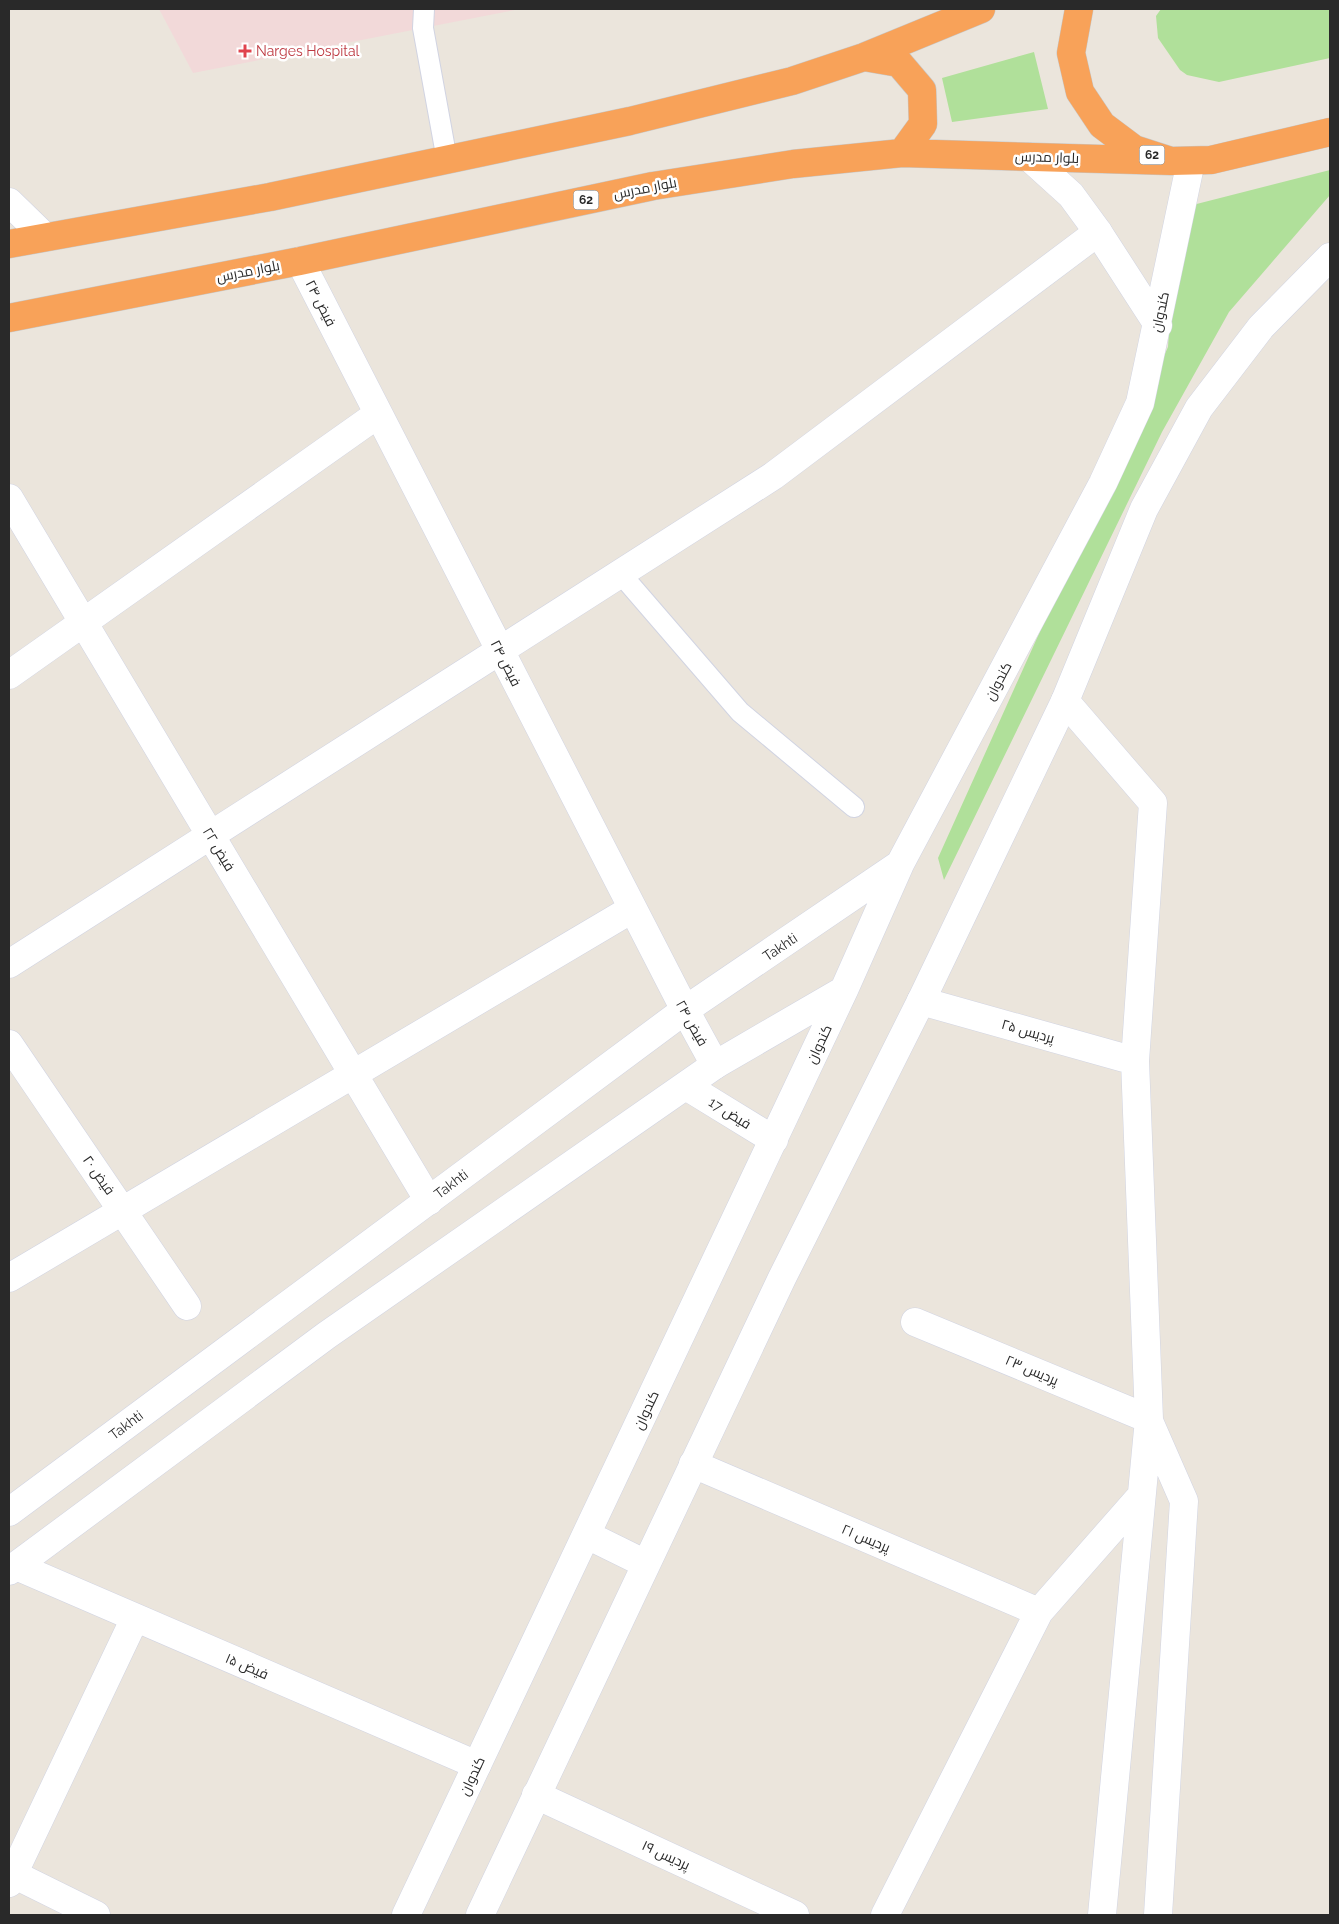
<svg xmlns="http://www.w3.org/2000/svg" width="1339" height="1924" font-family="Raleway,Cairo,sans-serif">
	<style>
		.medical { fill: #f2d9d9 }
		.green { fill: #b0e09a }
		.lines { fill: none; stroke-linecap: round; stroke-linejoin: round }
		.lane-casing { stroke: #d1d4e2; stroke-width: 22 }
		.street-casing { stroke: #d1d4e2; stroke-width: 29 }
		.secondary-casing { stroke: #d1d4e2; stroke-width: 29 }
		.highway-casing { stroke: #c7c7c7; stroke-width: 29 }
		.lane { stroke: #fff; stroke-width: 20 }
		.street { stroke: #fff; stroke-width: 28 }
		.secondary { stroke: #fff; stroke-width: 28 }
		.highway { stroke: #f8a259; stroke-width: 28 }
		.health-dot { fill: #e0444e; stroke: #fff; stroke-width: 2 }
		.labels { text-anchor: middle; stroke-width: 5; stroke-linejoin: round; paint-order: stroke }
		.shield { fill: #fff; stroke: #696969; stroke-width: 1 }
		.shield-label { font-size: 12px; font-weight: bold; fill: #292929 }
		.health-label { font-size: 14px; fill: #be3a42; stroke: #fff; text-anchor: start }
		.street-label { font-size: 14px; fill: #292929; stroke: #fff }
	</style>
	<rect width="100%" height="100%" fill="#ebe5dc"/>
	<path class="medical" d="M159 9H520L193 73Z"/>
	<path class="green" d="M1161 9H1330V58L1219 82 1187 75 1180 70 1158 38 1156 16Z
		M1034 52 1048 109 952 122 942 78Z
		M1330 170V195L1229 312 1162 432 944 880 938 858 1168 347 1177 209Z"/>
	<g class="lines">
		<defs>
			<path id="lane" d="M424 9 423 28 447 160
				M620 573 740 712 854 807"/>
			<path id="street" d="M300 261 685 1010 715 1065
				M9 498 429 1201
				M9 675 378 414
				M1065 701 1153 803 1135 1061 1149 1419 1102 1915
				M9 964 773 476 1098 232
				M921 1001 1135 1061
				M9 1044 187 1306
				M686 1086 774 1140
				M9 1278 632 909
				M915 1322 1149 1419
				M1149 1421 1184 1501 1158 1915
				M693 1464 1039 1612
				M16 1566 477 1765
				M536 1795 795 1915
				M9 1872 96 1915
				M9 1883 135 1618
				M885 1915 1039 1612 1141 1496"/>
			<path id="secondary" d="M1029 157 1071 195 1098 232 1158 325
				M9 202 45 237
				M9 1512 685 1010 900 864
				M587 1535 646 1564
				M9 1571 327 1335 715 1065 844 990
				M406 1915 844 990 900 864 1103 483 1140 403 1191 161
				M480 1915 782 1278 921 1001 1065 701 1144 509 1199 408 1261 327 1330 257"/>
			<path id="highway" d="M1079 9 1071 53 1080 92 1102 125 1134 149 1171 161 1211 160 1330 132
				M864 57 899 63 922 90 923 124 902 153
				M9 244 270 197 630 121 792 81 864 57 981 9
				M9 318 300 261 653 186 793 164 902 153 1171 161"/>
		</defs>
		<use href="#lane" class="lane-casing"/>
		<use href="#street" class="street-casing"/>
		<use href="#secondary" class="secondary-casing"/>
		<use href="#highway" class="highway-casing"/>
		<use href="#lane" class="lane"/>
		<use href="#street" class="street"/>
		<use href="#secondary" class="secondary"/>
		<use href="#highway" class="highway"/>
	</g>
	<path class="health-dot" d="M242.5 43.5h5v5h5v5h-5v5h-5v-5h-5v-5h5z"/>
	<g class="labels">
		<g class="shield">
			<rect x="1139.5" y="145.5" width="25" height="19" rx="4"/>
			<rect x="573.5" y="190.5" width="25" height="19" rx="4"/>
		</g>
		<g class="shield-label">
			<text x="1152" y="159">62</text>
			<text x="586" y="204">62</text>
		</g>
		<g class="health-label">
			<text x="256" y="56">Narges Hospital</text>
		</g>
		<g class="street-label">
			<text transform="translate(1047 157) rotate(2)" y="5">بلوار مدرس</text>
			<text transform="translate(645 188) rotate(-11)" y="5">بلوار مدرس</text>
			<text transform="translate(248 271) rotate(-11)" y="5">بلوار مدرس</text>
			<text transform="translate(321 303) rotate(63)" y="5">فیض ۲۴</text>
			<text transform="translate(1160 312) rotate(-78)" y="5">کندوان</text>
			<text transform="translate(506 663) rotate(63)" y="5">فیض ۲۴</text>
			<text transform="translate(998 681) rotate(-62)" y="5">کندوان</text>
			<text transform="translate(219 849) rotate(59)" y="5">فیض ۲۲</text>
			<text transform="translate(780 947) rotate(-34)" y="5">Takhti</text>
			<text transform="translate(692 1023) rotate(61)" y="5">فیض ۲۴</text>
			<text transform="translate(1028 1031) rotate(16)" y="5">پردیس ۲۵</text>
			<text transform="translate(819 1044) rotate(-65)" y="5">کندوان</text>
			<text transform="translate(730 1113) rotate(32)" y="5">فیض 17</text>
			<text transform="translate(99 1175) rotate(55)" y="5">فیض ۲۰</text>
			<text transform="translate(451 1184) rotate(-37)" y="5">Takhti</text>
			<text transform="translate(1032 1370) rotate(23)" y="5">پردیس ۲۳</text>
			<text transform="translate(646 1410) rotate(-65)" y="5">کندوان</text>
			<text transform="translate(126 1425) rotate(-37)" y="5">Takhti</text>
			<text transform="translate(866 1538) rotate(23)" y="5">پردیس ۲۱</text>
			<text transform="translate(247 1666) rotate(23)" y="5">فیض ۱۵</text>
			<text transform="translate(472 1776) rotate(-65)" y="5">کندوان</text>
			<text transform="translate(666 1855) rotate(25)" y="5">پردیس ۱۹</text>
		</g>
	</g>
	<rect width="1339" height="1924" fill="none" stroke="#292929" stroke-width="20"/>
</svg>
